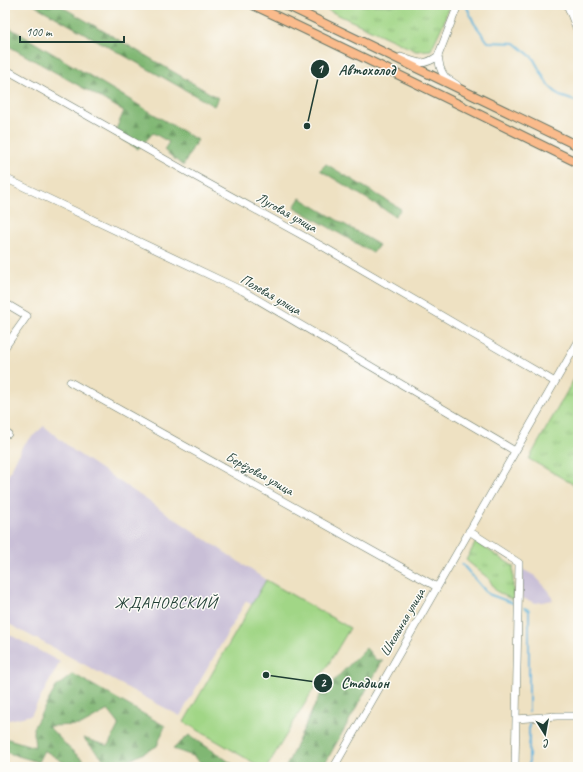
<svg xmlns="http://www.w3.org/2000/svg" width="583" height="772" font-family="Caveat,sans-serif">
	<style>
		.industrial { fill: #c9bfd7 }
		.grass { fill: url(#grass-tufts); stroke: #608a5d }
		.forest { fill: url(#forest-firs); stroke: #507a54 }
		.pitch { fill: #a1d686; stroke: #608a5d }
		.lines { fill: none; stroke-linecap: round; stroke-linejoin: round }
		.stream { stroke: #5eb3da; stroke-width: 2 }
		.minor-casing { stroke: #677666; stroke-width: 8 }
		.major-casing { stroke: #677666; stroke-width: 10 }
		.minor { stroke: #fff; stroke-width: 7 }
		.major { stroke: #fabb8c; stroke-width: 8 }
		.labels { text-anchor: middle; stroke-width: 3; stroke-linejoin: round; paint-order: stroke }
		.street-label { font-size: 14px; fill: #1f3d34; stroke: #fdfcf7 }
		.quarter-label { font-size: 16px; letter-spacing: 1px; fill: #1f3d34; stroke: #fdfcf7 }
		.leader { fill: none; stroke: #1f3d34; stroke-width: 1.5 }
		.callout-dot { fill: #1f3d34; stroke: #fdfcf7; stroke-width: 1.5 }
		.mark-label { font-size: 12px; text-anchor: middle; font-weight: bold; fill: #fff }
		.callout-label { font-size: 15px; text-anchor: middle; font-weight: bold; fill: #1f3d34; stroke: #fdfcf7; stroke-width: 3; stroke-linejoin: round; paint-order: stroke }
	</style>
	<defs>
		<pattern id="grass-tufts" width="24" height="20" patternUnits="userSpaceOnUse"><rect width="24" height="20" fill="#a1d686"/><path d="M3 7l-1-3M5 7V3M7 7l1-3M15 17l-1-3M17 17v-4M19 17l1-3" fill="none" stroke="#83af6e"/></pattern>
		<pattern id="forest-firs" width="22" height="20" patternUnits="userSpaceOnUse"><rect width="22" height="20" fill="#80b773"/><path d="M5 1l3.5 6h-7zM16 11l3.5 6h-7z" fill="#68965f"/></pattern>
	</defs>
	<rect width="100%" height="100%" fill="#fdfcf7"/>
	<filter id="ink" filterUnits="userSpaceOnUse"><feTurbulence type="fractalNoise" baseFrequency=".025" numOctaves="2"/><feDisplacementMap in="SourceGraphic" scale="8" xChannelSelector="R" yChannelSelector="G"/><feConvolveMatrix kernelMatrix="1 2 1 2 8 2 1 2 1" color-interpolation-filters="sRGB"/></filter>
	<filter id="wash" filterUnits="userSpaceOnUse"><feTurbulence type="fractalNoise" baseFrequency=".012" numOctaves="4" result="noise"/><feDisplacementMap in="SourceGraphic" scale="16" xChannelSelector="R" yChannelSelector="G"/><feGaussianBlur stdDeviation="0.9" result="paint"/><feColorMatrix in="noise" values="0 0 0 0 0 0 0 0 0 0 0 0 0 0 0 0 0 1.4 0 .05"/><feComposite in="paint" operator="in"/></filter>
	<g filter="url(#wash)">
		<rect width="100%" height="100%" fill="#eee1c2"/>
		<path class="industrial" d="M44 426 74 451 266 580 252 605 246 601 180 716 5 622V482L23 445Z
			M522 569 535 576 549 591 553 600 536 603 522 598Z
			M5 632 60 662 31 715 9 720 5 718Z"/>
		<path class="grass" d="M317 5H449L444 22 431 50 416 51Z
			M578 372V487L529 459Z
			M476 542 513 566V600L496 591 489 579 466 560Z"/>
		<path class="forest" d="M34 5H59L218 98 214 106Z
			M5 25 197 140 183 166 164 150 169 142 153 133 138 149 114 134 124 111 5 44Z
			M326 164 401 209 395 216 320 170Z
			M300 198 379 245 373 253 294 207Z
			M366 648 376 660H383L323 767H286L319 696Z
			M73 674 165 726 157 746 117 767H111L83 738 108 746 119 724 108 710 81 725 48 726 69 748 91 767H71L44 750 38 762 5 752V738L35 747 33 728 56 687Z
			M189 735 237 767H205L193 756 173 749Z"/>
		<path class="pitch" d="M266 580 350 628 267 767H261L184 722Z"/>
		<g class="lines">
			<path class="stream" d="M466 5 474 23 488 42 515 43 533 58 548 85 560 96 578 102
				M462 564 488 594 513 603
				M524 608 529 610V712
				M529 767V723"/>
		</g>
	</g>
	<g filter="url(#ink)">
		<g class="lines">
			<defs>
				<path id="minor" d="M578 7H568L578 32
					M401 57C417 63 423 67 438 56
					M5 69 189 173 327 249 555 382
					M457 85 445 77 442 72 440 67 438 56 458 5
					M5 178 243 291 515 451
					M5 303 27 316 5 347
					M70 382 437 587
					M5 433 8 434
					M469 531 519 563 516 719 515 767
					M516 719 557 716H578
					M334 767 578 342"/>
				<path id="major" d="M253 5C362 56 470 110 578 163
					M286 5 578 146"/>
			</defs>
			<use href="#minor" class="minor-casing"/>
			<use href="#major" class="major-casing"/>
			<use href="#minor" class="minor"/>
			<use href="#major" class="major"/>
		</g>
	</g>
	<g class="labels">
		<g class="street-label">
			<text transform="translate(287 212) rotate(29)" y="5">Луговая улица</text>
			<text transform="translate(271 294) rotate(30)" y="5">Полевая улица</text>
			<text transform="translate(260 473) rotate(29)" y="5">Берёзовая улица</text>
			<text transform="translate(402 622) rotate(-60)" y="5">Школьная улица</text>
		</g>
		<g class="quarter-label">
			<text x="166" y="608">ЖДАНОВСКИЙ</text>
		</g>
	</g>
	<path class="leader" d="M307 126L320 69M266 675L323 683"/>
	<g class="callout-dot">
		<circle cx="307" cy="126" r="4"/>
		<circle cx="266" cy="675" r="4"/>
		<circle cx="320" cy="69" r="10"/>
		<circle cx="323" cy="683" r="10"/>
	</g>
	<g class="mark-label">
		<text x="320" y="73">1</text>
		<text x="323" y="687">2</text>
	</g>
	<g class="callout-label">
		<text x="367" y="75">Автохолод</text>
		<text x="365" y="688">Стадион</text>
	</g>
	<rect width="583" height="772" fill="none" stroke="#fdfcf7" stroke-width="20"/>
	<g transform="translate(545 734) rotate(169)" stroke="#fdfcf7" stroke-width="3" paint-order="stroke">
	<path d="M0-3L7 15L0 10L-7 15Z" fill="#1f3d34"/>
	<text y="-6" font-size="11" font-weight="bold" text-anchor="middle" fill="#1f3d34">С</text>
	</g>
	<path d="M20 36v6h104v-6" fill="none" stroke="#1f3d34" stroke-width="2"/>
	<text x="26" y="36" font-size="12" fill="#1f3d34" stroke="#fdfcf7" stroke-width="3" paint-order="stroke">100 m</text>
</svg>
